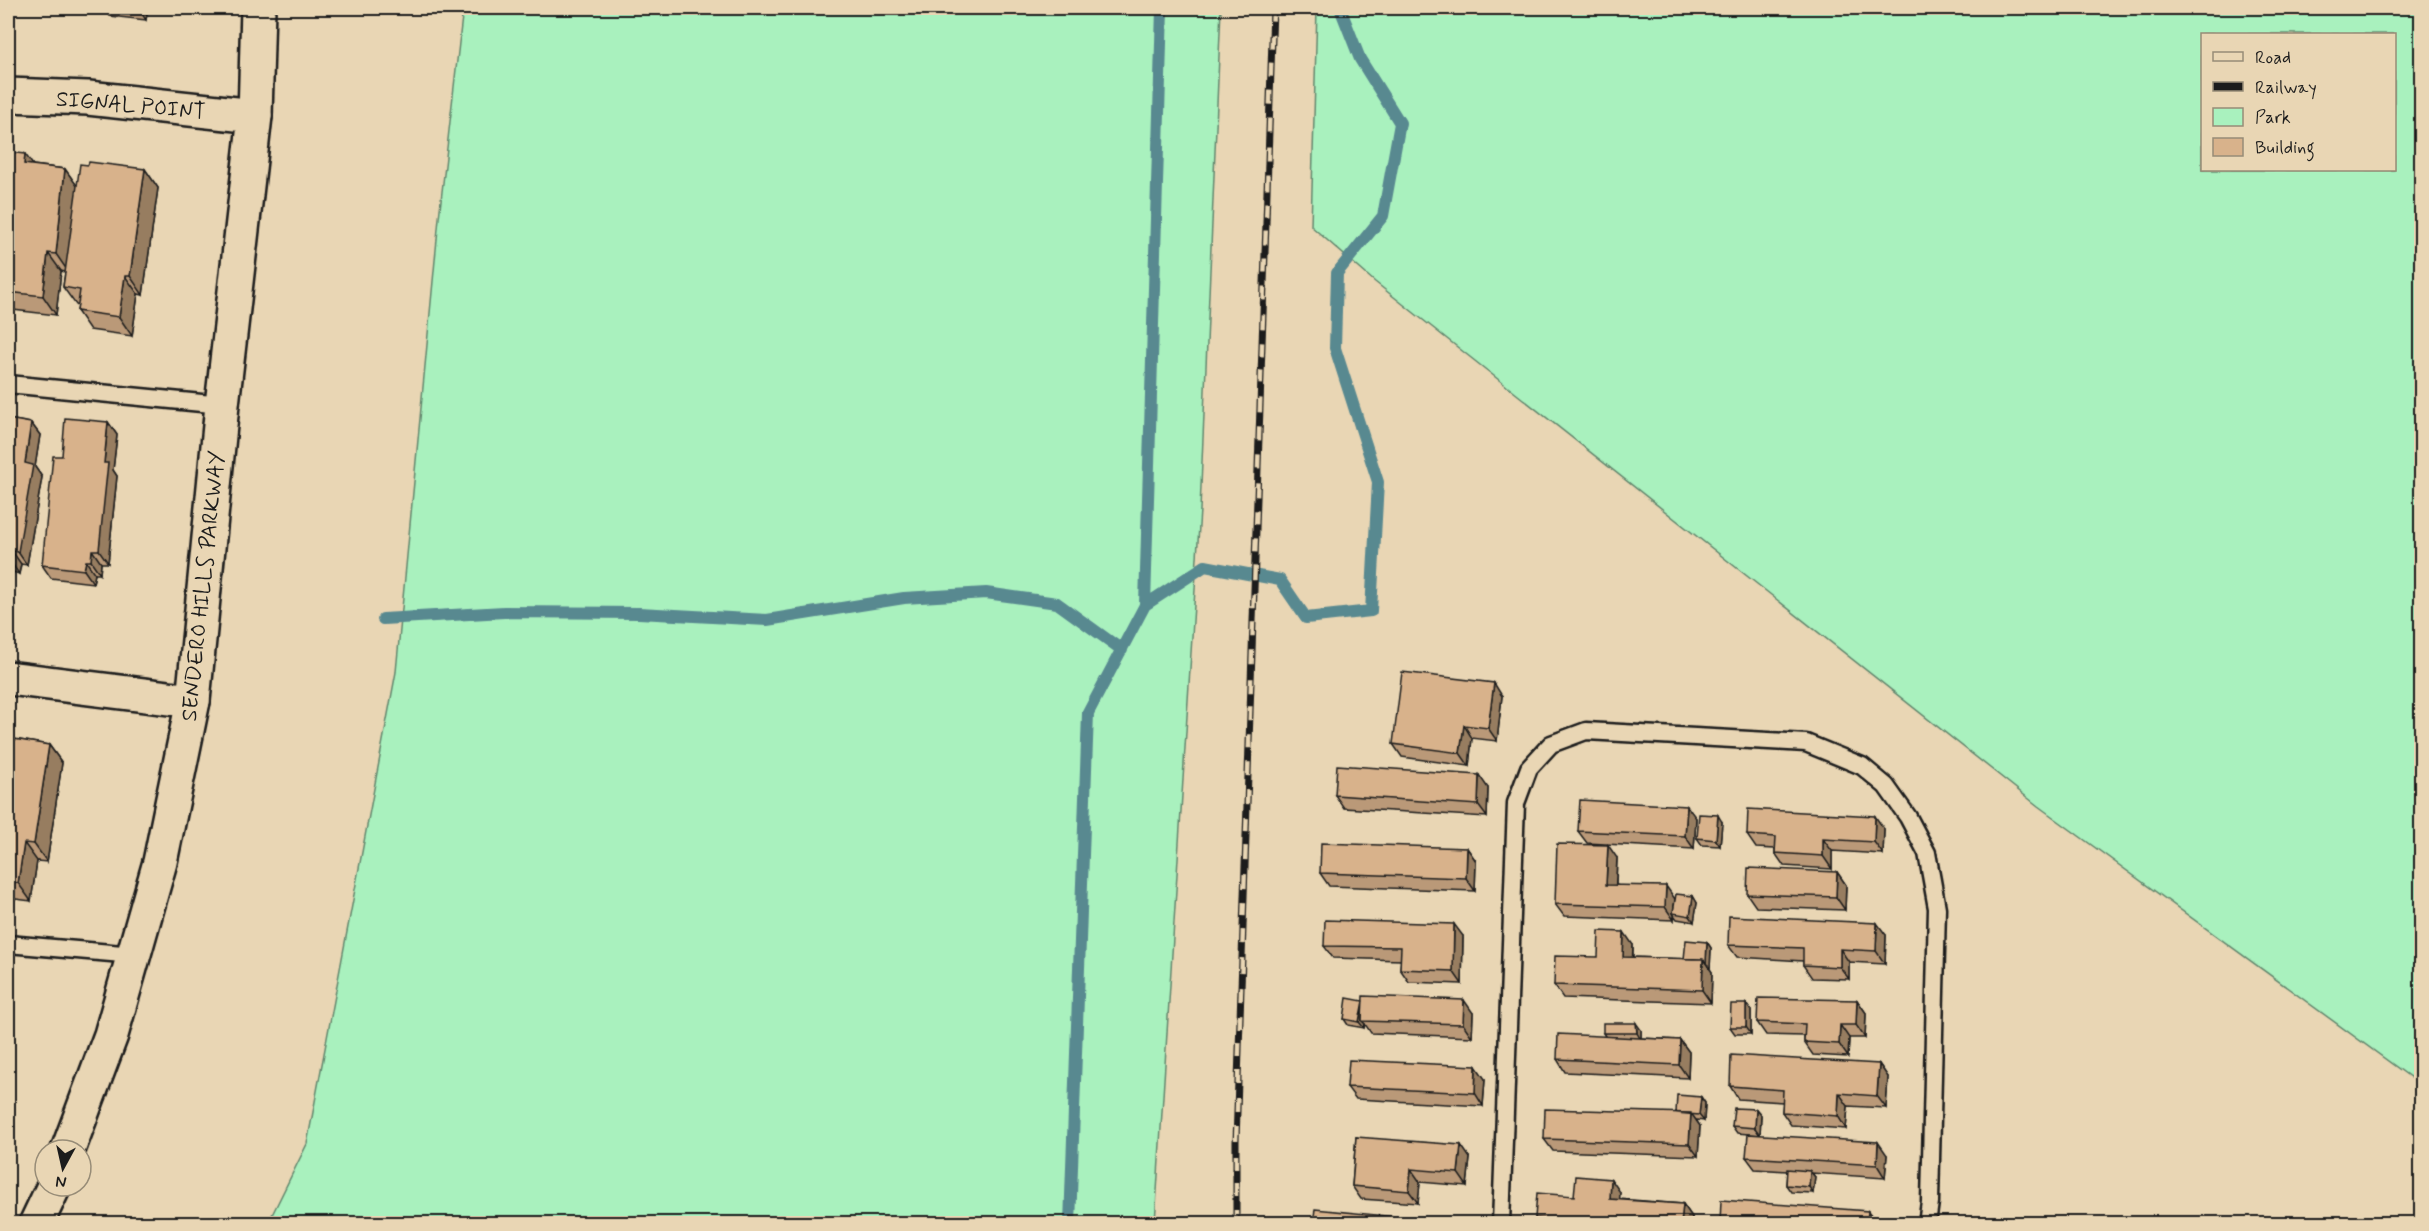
<svg xmlns="http://www.w3.org/2000/svg" width="2429" height="1231" font-family="Mynerve,sans-serif">
	<style>
		.green { fill: #a9f1be; stroke: #62866d; stroke-width: 1.5; fill-rule: evenodd }
		.lines { fill: none; stroke-linecap: round; stroke-linejoin: round }
		.stream { stroke: #598990; stroke-width: 12 }
		.lane-casing { stroke: #1c1c1c; stroke-width: 21 }
		.street-casing { stroke: #1c1c1c; stroke-width: 38 }
		.secondary-casing { stroke: #1c1c1c; stroke-width: 38 }
		.lane { stroke: #e9d6b4; stroke-width: 16 }
		.street { stroke: #e9d6b4; stroke-width: 33 }
		.secondary { stroke: #e9d6b4; stroke-width: 33 }
		.rail-casing { stroke: #1c1c1c; stroke-width: 7 }
		.rail { stroke: #e9d6b4; stroke-width: 4.5; stroke-dasharray: 14; stroke-linecap: butt }
		.wall { fill: #ba9978; stroke: #1c1c1c; stroke-width: 1.5 }
		.shaded-wall { fill: #977d61; stroke: #1c1c1c; stroke-width: 1.5 }
		.building { fill: #d8b28b; stroke: #1c1c1c; stroke-width: 1.5 }
		.labels { text-anchor: middle; stroke-width: 5; stroke-linejoin: round; paint-order: stroke }
		.street-label { font-size: 22px; fill: #1c1c1c; stroke: #e9d6b4 }
	</style>
	<rect width="100%" height="100%" fill="#e9d6b4"/>
	<filter id="ink" filterUnits="userSpaceOnUse"><feTurbulence type="fractalNoise" baseFrequency=".0167" numOctaves="2"/><feDisplacementMap in="SourceGraphic" scale="12" xChannelSelector="R" yChannelSelector="G"/><feConvolveMatrix kernelMatrix="1 2 1 2 8 2 1 2 1" color-interpolation-filters="sRGB"/></filter>
	<g filter="url(#ink)">
		<path class="green" d="M463 8H1221L1200 510 1155 1223H268L307 1144 396 672 439 218Z
			M1317 8H2421V1085L2038 806 1375 282 1311 226ZM2202 34H2394V170H2202Z"/>
		<g class="lines">
			<path class="stream" d="M1145 605 1205 566 1280 580 1306 618 1371 611 1378 482 1335 348 1337 273 1383 216 1400 123 1360 59 1340 8
				M383 619 504 612 639 613 767 620 904 598 986 593 1057 603 1122 650
				M1070 1224 1088 713 1145 605 1162 8"/>
			<defs>
				<path id="lane" d="M8 384 222 405
					M8 944 134 955
					M1501 1224 1516 803 1529 768 1551 744 1586 731 1806 743 1862 766 1886 786 1908 817 1927 853 1937 908 1930 1202 1927 1224"/>
				<path id="street" d="M8 95 88 98 255 116
					M8 678 193 701"/>
				<path id="secondary" d="M68 1150 111 1035 160 862 193 701 222 405 255 116 258 8
					M36 1224 54 1186"/>
			</defs>
			<use href="#lane" class="lane-casing"/>
			<use href="#street" class="street-casing"/>
			<use href="#secondary" class="secondary-casing"/>
			<use href="#lane" class="lane"/>
			<use href="#street" class="street"/>
			<use href="#secondary" class="secondary"/>
			<defs>
				<path id="rail" d="M1236 1224V1142L1273 8"/>
			</defs>
			<use href="#rail" class="rail-casing"/>
			<use href="#rail" class="rail"/>
		</g>
		<path class="wall" d="M31 8H61V11L33 10Z
			M104 8H148L146 20 110 16Z
			M8 152 33 165 65 169 77 186 145 169 158 188 143 295 138 294 132 336 90 330 77 311 78 306 76 305 63 287 65 272 61 271 56 315 13 310 8 302Z
			M8 419 31 423 40 435 35 467 42 477 27 565 21 564 19 574 13 572 11 584 8 583Z
			M108 422 117 435 113 470 117 476 108 563H101L100 574H95L93 583 51 578 42 565 62 456Z
			M1502 696 1497 741 1472 738 1469 766 1402 757 1393 744Z
			M8 738 49 745 62 763 47 862 37 861 31 901 8 898Z
			M1488 788 1487 817 1344 808 1335 795Z
			M1696 818 1694 849 1587 843 1578 831Z
			M1722 822 1720 846 1702 845 1697 838Z
			M1884 829 1883 854 1832 851V869L1784 866 1775 853V849L1756 848 1747 835Z
			M1467 848 1476 861 1475 891 1329 886 1320 873Z
			M1617 858 1616 885 1675 899 1693 896 1697 903 1694 922 1677 919 1674 915V920L1564 916 1555 904Z
			M1837 872 1846 885 1845 910 1756 907 1747 894Z
			M1886 935 1885 964 1849 962V979L1812 978 1803 965V961L1737 957 1728 945Z
			M1463 936 1462 984 1409 982 1400 969 1401 960 1333 958 1324 946Z
			M1707 942 1711 948 1710 969 1712 972 1711 1003 1563 998 1554 985 1598 957 1633 945V957L1684 959Z
			M1857 1000 1866 1013 1865 1038H1849L1848 1057 1813 1055 1804 1042V1036L1766 1035 1757 1022Z
			M1363 1001 1473 1013 1472 1037 1371 1033 1365 1024 1364 1028 1348 1025 1344 1019Z
			M1746 1004 1751 1011V1034H1735L1730 1027Z
			M1641 1030V1038L1680 1040 1689 1052 1688 1078 1565 1072 1557 1059 1605 1036 1603 1033Z
			M1879 1064 1888 1077 1886 1108 1848 1106 1846 1129 1791 1125 1782 1112 1783 1102 1738 1099 1730 1086Z
			M1485 1079 1483 1106 1356 1099 1347 1087Z
			M1701 1097 1705 1103 1704 1121 1696 1120 1700 1126 1698 1156 1553 1151 1544 1139 1676 1113Z
			M1756 1109 1761 1115 1760 1135 1737 1133 1732 1126Z
			M1356 1137 1470 1158 1467 1186 1420 1182 1418 1203 1361 1199 1352 1186Z
			M1887 1155 1885 1178 1812 1173 1815 1177 1813 1193 1791 1192 1786 1185 1787 1171 1755 1169 1746 1157Z
			M1620 1192 1619 1199 1683 1204 1692 1217 1691 1224H1539L1535 1218 1574 1196Z"/>
		<path class="shaded-wall" d="M138 8H148L146 20Z
			M25 154 38 172 24 164Z
			M65 169 78 187 69 273 56 254Z
			M145 169 158 188 143 295 130 276Z
			M48 253 61 271 56 315 43 296Z
			M125 276 138 294 132 336 119 317Z
			M108 422 117 435 113 470 117 476 108 563 99 550 104 463Z
			M31 423 40 435 35 467 42 477 27 565 18 552 25 463Z
			M92 550 101 563 100 574 91 561Z
			M12 551 21 564 19 574 10 561Z
			M86 561 95 574 93 583 84 570Z
			M8 564 13 572 11 584 8 578Z
			M1494 683 1502 696 1497 741 1488 728Z
			M1464 725 1472 738 1469 766 1460 753Z
			M49 745 62 763 47 862 34 844Z
			M1479 775 1488 788 1487 817 1478 805Z
			M1687 806 1696 818 1694 849 1685 836Z
			M1718 815 1722 822 1720 846 1716 840Z
			M1875 816 1884 829 1883 854 1874 842Z
			M1823 839 1832 851V869L1823 856Z
			M24 843 37 861 31 901 18 883Z
			M1608 845 1617 858 1615 897 1606 885Z
			M1467 848 1476 861 1475 891 1466 878Z
			M1837 872 1846 885 1845 910 1836 897Z
			M1666 886 1675 899 1673 913 1674 915V920L1665 907Z
			M1693 896 1697 903 1694 922 1690 916Z
			M1877 923 1886 935 1885 964 1876 951Z
			M1454 924 1463 936 1462 984 1453 971Z
			M1624 932 1633 945 1632 969 1623 957Z
			M1707 942 1711 948 1710 969 1706 963Z
			M1840 949 1849 962V979L1840 967Z
			M1703 959 1712 972 1711 1003 1702 990Z
			M1464 1000 1473 1013 1472 1037 1463 1024Z
			M1857 1000 1866 1013 1865 1038 1856 1025Z
			M1363 1001 1362 1021 1365 1024 1364 1028 1359 1022Z
			M1746 1004 1751 1011V1034L1746 1027Z
			M1636 1023 1641 1030V1040L1637 1033Z
			M1840 1025 1849 1038 1848 1057 1839 1044Z
			M1680 1040 1689 1052 1688 1078 1679 1065Z
			M1879 1064 1888 1077 1886 1108 1877 1096Z
			M1476 1066 1485 1079 1483 1106 1475 1093Z
			M1839 1093 1848 1106 1846 1129 1838 1116Z
			M1701 1097 1705 1103 1704 1121 1699 1115Z
			M1756 1109 1761 1115 1760 1135 1755 1128Z
			M1691 1113 1700 1126 1698 1156 1689 1144Z
			M1878 1142 1887 1155 1885 1178 1877 1165Z
			M1461 1145 1470 1158 1467 1186 1458 1173Z
			M1411 1169 1420 1182 1418 1203 1409 1191Z
			M1810 1171 1815 1177 1813 1193 1809 1187Z
			M1611 1179 1620 1192 1619 1211 1610 1199Z
			M1683 1204 1692 1217 1691 1224H1681Z
			M1868 1211 1877 1223 1867 1224Z"/>
		<path class="building" d="M8 152 25 154 24 164 65 169 56 254 48 253 43 296 8 292Z
			M89 162 145 169 130 276H125L119 317 77 311 80 290 63 287 80 164 88 165Z
			M65 418 108 422 104 463H108L99 550H92L91 561H86L84 570 42 565 53 456H62Z
			M8 419 31 423 25 463 33 465 18 552 12 551 10 561 8 560Z
			M1402 672 1494 683 1488 728 1464 725 1460 753 1393 744Z
			M8 738 49 745 34 844 24 843 18 883 8 881Z
			M1337 765 1479 775 1478 805 1335 795Z
			M1580 800 1687 806 1685 836 1578 831Z
			M1748 809 1875 816 1874 842 1823 839V856L1775 853 1776 837 1747 835Z
			M1699 814 1718 815 1716 840 1697 838Z
			M1321 843 1467 848 1466 878 1320 873Z
			M1557 844 1608 845 1606 885 1666 886 1665 907 1555 904Z
			M1748 868 1837 872 1836 897 1747 894Z
			M1676 894 1693 896 1690 916 1673 913Z
			M1729 916 1877 923 1876 951 1840 949V967L1803 965V948L1728 945Z
			M1325 920 1454 924 1453 971 1400 969 1401 947 1324 946Z
			M1599 931 1624 932 1623 957 1703 959 1702 990 1554 985 1555 956 1598 957Z
			M1686 940 1707 942 1706 963 1703 959H1684Z
			M1363 996 1464 1000 1463 1024 1362 1021Z
			M1347 998 1363 1001 1359 1022 1344 1019Z
			M1758 998 1857 1000 1856 1025H1840L1839 1044 1804 1042 1805 1024 1757 1022Z
			M1731 1004H1746V1027H1730Z
			M1603 1023H1636L1637 1033H1603Z
			M1558 1034 1680 1040 1679 1065 1557 1059Z
			M1731 1055 1879 1064 1877 1096 1839 1093 1838 1116 1782 1112 1783 1090 1730 1086Z
			M1349 1060 1476 1066 1475 1093 1347 1087Z
			M1677 1095 1701 1097 1699 1115 1676 1113Z
			M1734 1108 1756 1109 1755 1128 1732 1126Z
			M1545 1109 1691 1113 1689 1144 1544 1139Z
			M1748 1134 1878 1142 1877 1165 1746 1157Z
			M1356 1137 1461 1145 1458 1173 1411 1169 1409 1191 1352 1186Z
			M1787 1169 1810 1171 1809 1187 1786 1185Z
			M1576 1176 1611 1179 1610 1199 1683 1204 1681 1224H1615L1535 1218 1537 1193 1574 1196Z
			M1721 1200 1868 1211 1867 1224H1720Z
			M1315 1209 1457 1223 1313 1224Z"/>
	</g>
	<g class="labels">
		<g class="street-label">
			<text transform="translate(131 104) rotate(5)" y="8">SIGNAL POINT</text>
			<text transform="translate(202 586) rotate(-84)" y="8">SENDERO HILLS PARKWAY</text>
		</g>
	</g>
	<rect width="2429" height="1231" fill="none" stroke="#e9d6b4" stroke-width="30"/>
	<rect x="15" y="15" width="2399" height="1201" fill="none" stroke="#1c1c1c" stroke-width="2" filter="url(#ink)"/>
	<rect x="2201" y="33" width="195" height="138" fill="#e9d6b4" stroke="#978c77" stroke-width="1.5"/>
	<rect x="2213" y="52" width="30" height="9" fill="#e9d6b4" stroke="#978c77" stroke-width="1.5"/>
	<text x="2255" y="63" font-size="18" fill="#1c1c1c">Road</text>
	<rect x="2213" y="82" width="30" height="9" fill="#1c1c1c" stroke="#978c77" stroke-width="1.5"/>
	<text x="2255" y="93" font-size="18" fill="#1c1c1c">Railway</text>
	<rect x="2213" y="108" width="30" height="18" fill="#a9f1be" stroke="#978c77" stroke-width="1.5"/>
	<text x="2255" y="123" font-size="18" fill="#1c1c1c">Park</text>
	<rect x="2213" y="138" width="30" height="18" fill="#d8b28b" stroke="#978c77" stroke-width="1.5"/>
	<text x="2255" y="153" font-size="18" fill="#1c1c1c">Building</text>
	<g transform="translate(63 1168) rotate(188)"><circle r="28" fill="#e9d6b4" stroke="#978c77" stroke-width="1.5"/>
	<path d="M0-4.5L10 22L0 15L-10 22Z" fill="#1c1c1c"/>
	<text y="-9" font-size="16" font-weight="bold" text-anchor="middle" fill="#1c1c1c">N</text>
	</g>
</svg>
